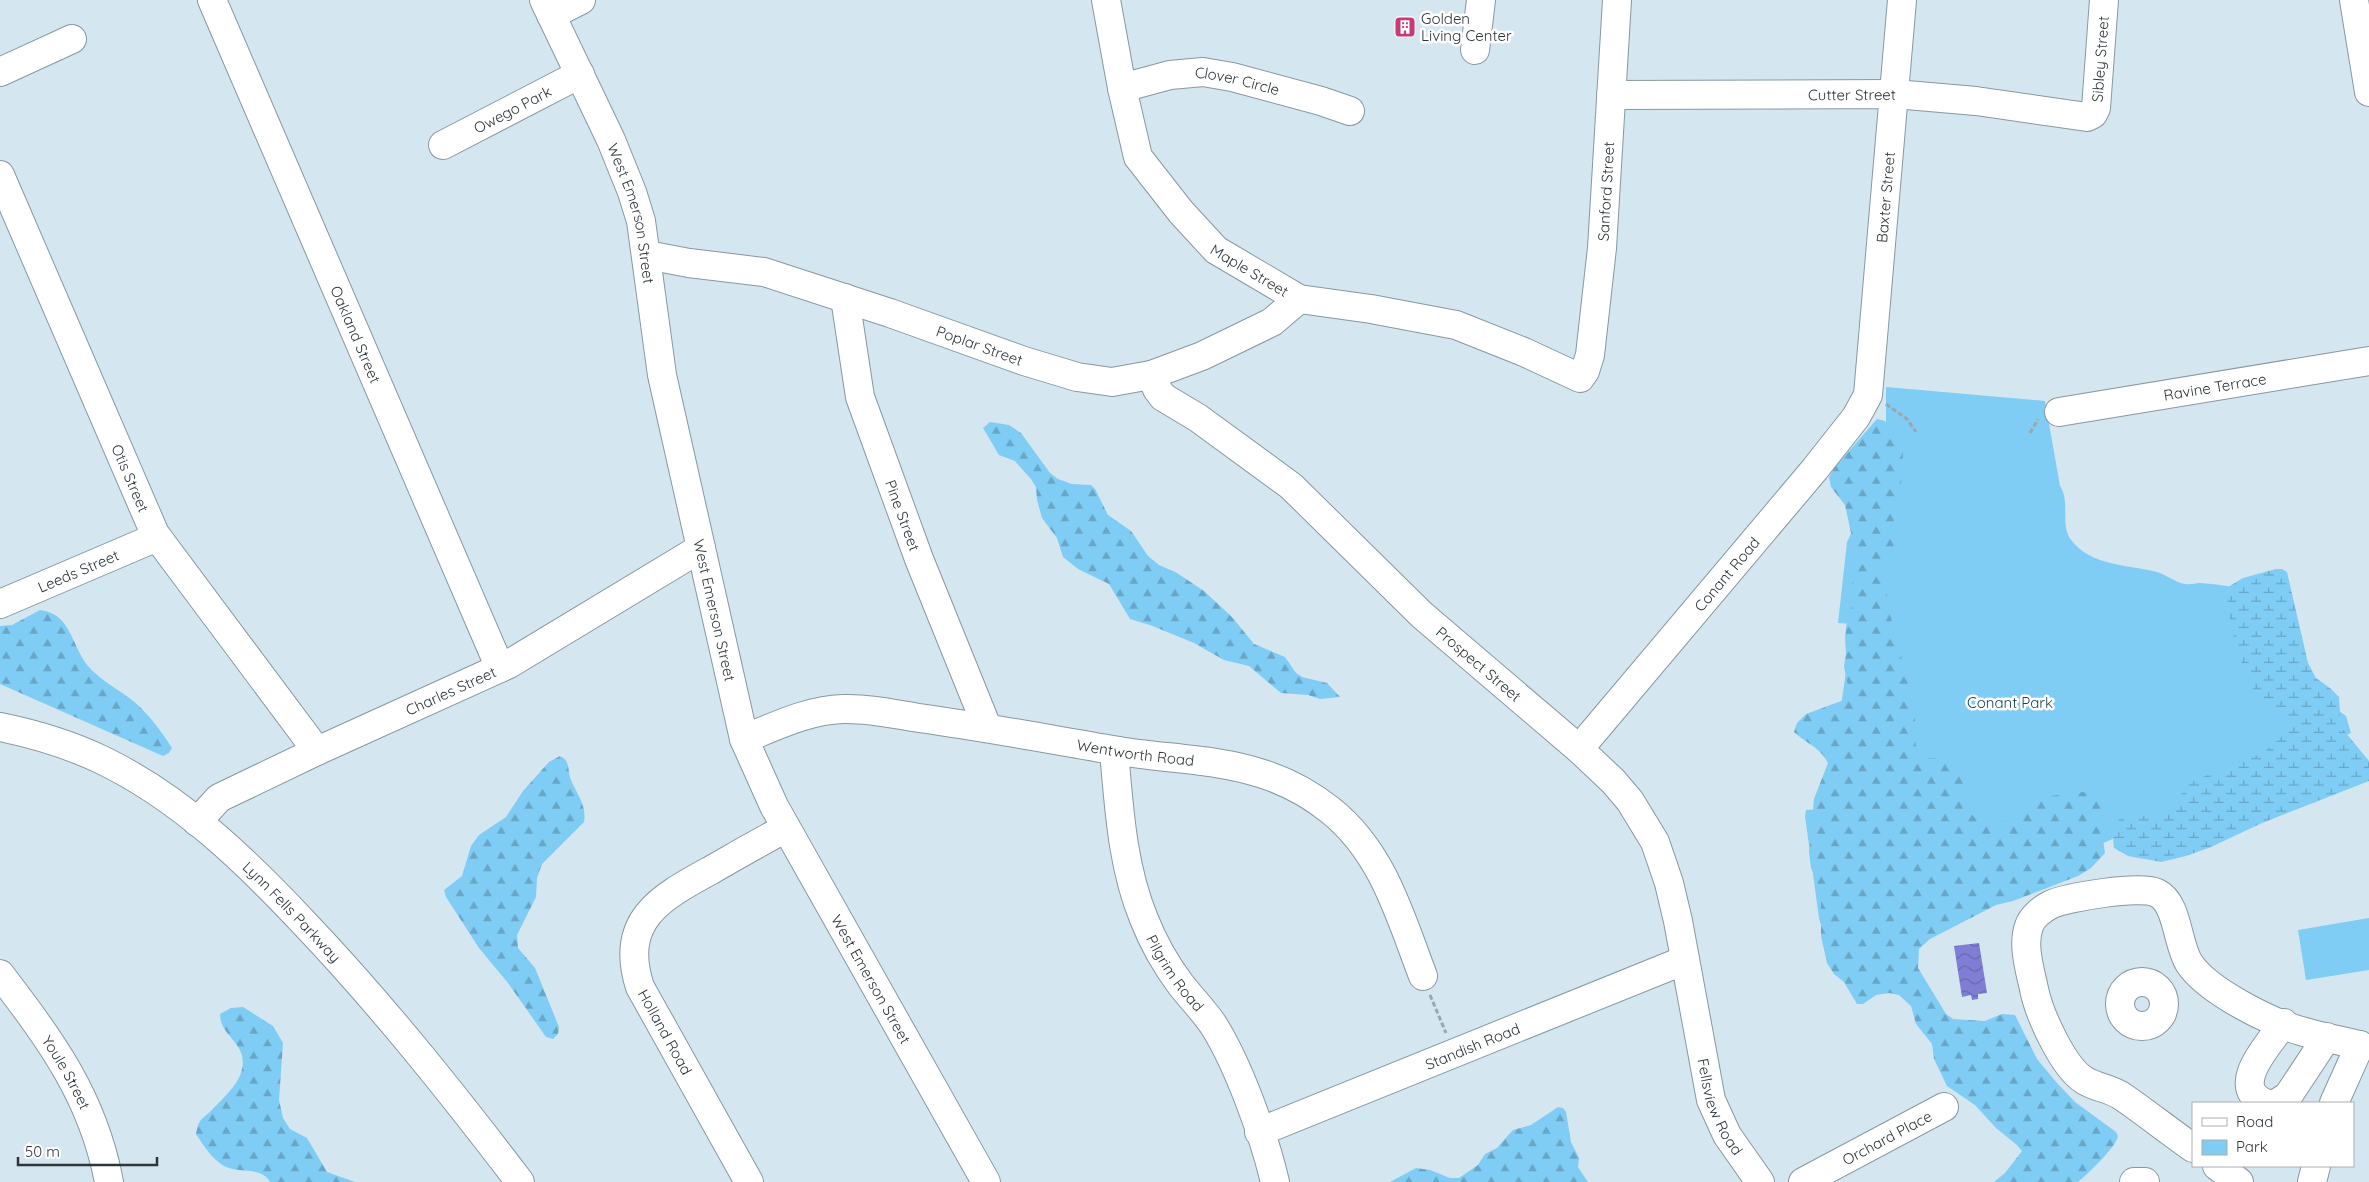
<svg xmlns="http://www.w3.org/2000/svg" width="2369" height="1182" font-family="Quicksand,sans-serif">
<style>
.green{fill:#7fccf4}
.forest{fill:url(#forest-firs)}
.wetland{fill:url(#wetland-marsh)}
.water{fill:url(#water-waves)}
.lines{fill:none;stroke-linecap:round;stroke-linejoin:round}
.minor-casing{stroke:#8798a1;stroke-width:30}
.major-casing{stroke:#8798a1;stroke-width:30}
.path{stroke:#99a7af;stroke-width:3;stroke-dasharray:5 2.5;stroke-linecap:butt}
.minor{stroke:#fff;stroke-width:28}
.major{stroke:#fff;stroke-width:28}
.labels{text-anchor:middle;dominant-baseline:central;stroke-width:5;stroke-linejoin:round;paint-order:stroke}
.poi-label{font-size:15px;fill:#2e3539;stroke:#fff;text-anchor:start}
.street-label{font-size:15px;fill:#2e3539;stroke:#fff}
.park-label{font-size:15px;fill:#14445a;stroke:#fff}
</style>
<defs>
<pattern id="forest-firs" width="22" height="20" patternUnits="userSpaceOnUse" patternTransform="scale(1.25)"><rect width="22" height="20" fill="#7fccf4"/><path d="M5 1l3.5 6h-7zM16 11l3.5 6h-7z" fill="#68a6c7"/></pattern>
<pattern id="wetland-marsh" width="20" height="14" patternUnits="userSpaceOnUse" patternTransform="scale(1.25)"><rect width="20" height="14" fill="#7fccf4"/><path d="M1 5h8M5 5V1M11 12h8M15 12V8" fill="none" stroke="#68a6c7"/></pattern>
<pattern id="water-waves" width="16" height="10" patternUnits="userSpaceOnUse" patternTransform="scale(1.25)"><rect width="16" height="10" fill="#7f7ed4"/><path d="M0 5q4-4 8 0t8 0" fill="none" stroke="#6868ad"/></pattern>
</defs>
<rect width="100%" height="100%" fill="#d4e6f0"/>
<g class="green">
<path d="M1886 387 2045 401 2060 486C2071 502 2059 526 2072 541 2091 565 2126 565 2153 571 2164 573 2174 582 2185 584 2190 585 2196 583 2200 583 2212 584 2224 585 2235 588L2334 707 2346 716 2351 733 1833 963 1819 918 1805 816 1806 810 1826 809 1853 624 1838 623 1847 542 1881 473 1886 426Z"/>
<path d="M2369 918V970L2306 980 2298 930Z"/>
</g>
<g class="forest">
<path d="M1877 419 1885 421 1903 451 1902 479 1897 497 1895 541 1885 570 1888 607 1912 697 1915 717 1916 751 1920 759 1939 758 1964 780 1967 784 1962 797 1965 807 1974 817 1986 824 2005 821 2013 817 2018 810 2050 796 2083 792 2107 796 2110 800 2101 826 2105 853 2091 868 2078 876 2013 901 1996 905 1930 939 1919 949 1918 968 1946 1014 1953 1019 1985 1021 2002 1014 2015 1015 2037 1059 2057 1083 2075 1102 2116 1132 2118 1136C2116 1147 2088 1174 2078 1182H1994L2005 1173 2022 1151 2017 1145 1996 1128 1975 1105 1947 1086 1934 1059 1932 1044 1916 1024 1911 1006 1899 995 1889 993 1876 995 1863 1004H1857L1844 982 1834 974 1827 963 1821 936V892L1811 868 1809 852 1814 799 1828 763C1821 748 1806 743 1794 732L1797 723 1806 714 1844 700 1849 692 1844 666 1846 654 1845 638 1847 620 1853 604 1851 588 1857 561 1845 505 1831 487 1829 477 1835 467Z"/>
<path d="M990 422 1009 425 1021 433 1050 473 1058 479 1072 484 1091 485 1095 489 1108 515 1131 531 1148 556 1159 565 1177 573 1204 591 1232 617 1254 644 1285 657 1296 673 1302 677 1327 683 1340 697 1320 699 1308 695 1281 693 1249 666 1224 660 1194 643 1150 625 1130 619 1109 584 1078 569 1063 557 1057 538 1042 518 1037 500 1036 487 1031 479 1015 461 999 455 983 428Z"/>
<path d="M40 610C71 614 71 644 87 665 102 683 125 692 141 708 153 720 163 734 172 748L169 753 163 756 0 684V626L12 625Z"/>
<path d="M560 756C571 761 567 770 571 780 577 795 587 805 584 822L542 864 537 878 536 897 517 935 518 948 535 968 559 1027 558 1034 553 1039 546 1037 508 983 479 948 446 897 444 890 462 876 471 846 479 835 506 817 523 791 549 762Z"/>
<path d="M243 1007 273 1026 283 1043 279 1100 283 1118 290 1129 307 1138 327 1172 355 1182H270C262 1166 239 1174 224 1166 211 1158 204 1146 196 1134 197 1130 197 1126 199 1123 201 1119 206 1115 210 1112 221 1100 239 1085 242 1069 248 1043 220 1037 220 1014L231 1008Z"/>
<path d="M1558 1107 1563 1108 1566 1112 1571 1142 1579 1158 1578 1167 1588 1182H1390L1416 1168 1430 1170 1450 1178H1459L1478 1165 1485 1154 1497 1148 1513 1130 1531 1125Z"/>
</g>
<path class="wetland" d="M2276 569H2282L2287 572 2308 663 2316 678 2330 688 2339 697 2341 727 2369 761V781L2262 823 2211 847 2186 856 2161 862 2128 856 2114 848C2112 836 2114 827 2121 817L2158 815 2170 809 2190 783 2225 767 2224 764 2262 754 2289 730C2289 705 2273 713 2261 700 2243 681 2224 612 2228 587L2243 578Z"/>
<path class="water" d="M1979 943 1987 993 1978 994V999L1972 1000 1971 995 1962 997 1954 946Z"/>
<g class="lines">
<g class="minor-casing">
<g id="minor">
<path id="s1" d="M212 0 500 668"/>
<path id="s2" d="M544 0 611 140 632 192 641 221 662 375 744 739 774 806 986 1182"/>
<path id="s3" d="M1106 0 1122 88 1138 157 1181 212 1216 250 1299 299 1371 309 1456 325 1524 352 1580 378 1585 371 1590 355 1602 248 1617 0"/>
<path d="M551 15 581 0"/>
<path d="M1475 50 1481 0"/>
<path d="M0 72 72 39"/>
<path id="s4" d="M1122 88 1170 75 1203 72 1232 77 1321 101 1350 111"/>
<path id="s5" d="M1611 95 1895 94 1976 101 2087 117 2093 114 2096 108 2104 0"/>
<path id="s6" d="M443 145 580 74"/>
<path id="s7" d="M0 175 155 534 317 751"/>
<path id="s8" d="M647 255 689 263 764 272 890 313 1024 361 1077 377 1112 382 1151 375 1202 356 1272 322 1299 299"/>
<path id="s9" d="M845 298 860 397 919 559 987 727"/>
<path id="s10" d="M1151 375 1157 389 1163 397 1198 418 1291 486 1422 615 1579 749 1613 781 1630 801 1655 842 1669 883 1678 921 1711 1100 1727 1135 1760 1182"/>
<path id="s11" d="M2059 412 2369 361"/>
<path id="s12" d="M0 604 157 537"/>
<path id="s13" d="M744 739C776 726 808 710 843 709 868 708 894 714 919 718 984 727 1048 739 1113 750 1163 759 1215 758 1263 774 1288 782 1310 794 1330 810 1383 852 1400 916 1423 976"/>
<path id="s14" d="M1579 749 1815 469 1856 417 1868 395 1902 0"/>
<path id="s15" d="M1114 751C1119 807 1122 866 1144 919 1153 942 1166 965 1181 985 1192 999 1205 1012 1214 1026 1239 1066 1264 1136 1275 1182"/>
<path id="s16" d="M197 822 219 798 317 751 509 664 701 548"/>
<path id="s17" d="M0 974C51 1041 93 1097 109 1182"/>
<circle cx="2142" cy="1004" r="22"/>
<path d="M2265 1103C2227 1087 2270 1043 2284 1023"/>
<path d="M2277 1103 2288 1096 2327 1037"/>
<path id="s18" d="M1259 1132 1685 960"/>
<path d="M2193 1148C2169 1131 2146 1113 2123 1097 2111 1088 2096 1088 2084 1080 2063 1067 2039 1014 2034 989 2030 970 2022 945 2029 926 2032 917 2042 909 2050 905 2066 897 2141 885 2157 893 2178 903 2177 944 2189 963 2207 991 2270 1022 2301 1031 2321 1037 2341 1041 2360 1045L2334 1103"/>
<path d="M2217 1166 2239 1182"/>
<path d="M749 1182 640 987C618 919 662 897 713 869 737 855 762 841 786 828"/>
<path id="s19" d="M1803 1182 1944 1107"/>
<path d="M2134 1182H2145"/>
<path d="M2312 1182 2316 1166"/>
</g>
</g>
<g class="major-casing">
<g id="major">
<path d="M2354 0 2369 92"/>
<path id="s20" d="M0 727C34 734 68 744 100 759 180 797 246 861 305 924 382 1005 452 1093 520 1182"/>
</g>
</g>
<g class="path">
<path d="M1886 404 1907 419 1916 432"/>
<path d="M2030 433 2038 419"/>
<path d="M1430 995 1446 1033"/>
</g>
<use href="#minor" class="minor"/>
<use href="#major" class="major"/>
</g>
<defs>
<g id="building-square" transform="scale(1.125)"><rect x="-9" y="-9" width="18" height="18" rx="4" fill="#c43b77" stroke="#fff"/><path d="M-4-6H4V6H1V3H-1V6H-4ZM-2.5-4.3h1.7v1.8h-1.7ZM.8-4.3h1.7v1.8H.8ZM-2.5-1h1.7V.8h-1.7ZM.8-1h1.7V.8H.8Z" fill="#fff"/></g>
</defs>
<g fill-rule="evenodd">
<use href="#building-square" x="1405" y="27"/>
</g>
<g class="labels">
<g class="poi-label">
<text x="1421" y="18">Golden<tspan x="1421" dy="17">Living Center</tspan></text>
</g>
<g class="street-label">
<text stroke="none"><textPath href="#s5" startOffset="540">Sibley Street</textPath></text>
<text stroke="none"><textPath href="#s4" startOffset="118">Clover Circle</textPath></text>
<text stroke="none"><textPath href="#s5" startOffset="241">Cutter Street</textPath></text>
<text stroke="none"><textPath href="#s6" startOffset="78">Owego Park</textPath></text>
<text stroke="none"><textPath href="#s3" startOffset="862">Sanford Street</textPath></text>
<text stroke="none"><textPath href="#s14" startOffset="656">Baxter Street</textPath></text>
<text stroke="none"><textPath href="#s2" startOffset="232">West Emerson Street</textPath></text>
<text stroke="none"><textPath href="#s3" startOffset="321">Maple Street</textPath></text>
<text stroke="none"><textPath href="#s1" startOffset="364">Oakland Street</textPath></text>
<text stroke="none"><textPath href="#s8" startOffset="346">Poplar Street</textPath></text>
<text stroke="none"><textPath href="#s11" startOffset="158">Ravine Terrace</textPath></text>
<text stroke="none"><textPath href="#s7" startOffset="330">Otis Street</textPath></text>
<text stroke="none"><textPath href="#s9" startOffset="226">Pine Street</textPath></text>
<text stroke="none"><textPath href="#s12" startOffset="85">Leeds Street</textPath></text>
<text stroke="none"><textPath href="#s14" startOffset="229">Conant Road</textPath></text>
<text stroke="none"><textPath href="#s2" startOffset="638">West Emerson Street</textPath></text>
<text stroke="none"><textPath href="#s10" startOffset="440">Prospect Street</textPath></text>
<text stroke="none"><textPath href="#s16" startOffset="288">Charles Street</textPath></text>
<text stroke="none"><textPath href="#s13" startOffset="400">Wentworth Road</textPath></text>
<text stroke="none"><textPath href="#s20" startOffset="352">Lynn Fells Parkway</textPath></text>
<text stroke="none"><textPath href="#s15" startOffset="234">Pilgrim Road</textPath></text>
<text stroke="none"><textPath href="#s2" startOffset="1042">West Emerson Street</textPath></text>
<text transform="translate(665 1032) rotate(61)">Holland Road</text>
<text stroke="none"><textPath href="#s18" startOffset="230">Standish Road</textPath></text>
<text stroke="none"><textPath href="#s17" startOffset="119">Youle Street</textPath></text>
<text stroke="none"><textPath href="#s10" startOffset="966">Fellsview Road</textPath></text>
<text stroke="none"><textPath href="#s19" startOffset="95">Orchard Place</textPath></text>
</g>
<g class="park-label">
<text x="2010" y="702">Conant Park</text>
</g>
</g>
<rect x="2192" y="1102" width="162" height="65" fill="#ffffff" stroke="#abaeb0"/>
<rect x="2202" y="1118" width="25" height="8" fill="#ffffff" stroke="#abaeb0"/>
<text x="2236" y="1127" font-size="15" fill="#2e3539">Road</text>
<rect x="2202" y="1140" width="25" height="15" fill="#7fccf4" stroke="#abaeb0"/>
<text x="2236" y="1152" font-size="15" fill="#2e3539">Park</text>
<path d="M18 1157v8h139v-8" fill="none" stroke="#2e3539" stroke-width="2.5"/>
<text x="25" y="1157" font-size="15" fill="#2e3539" stroke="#ffffff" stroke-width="4" paint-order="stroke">50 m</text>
</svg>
